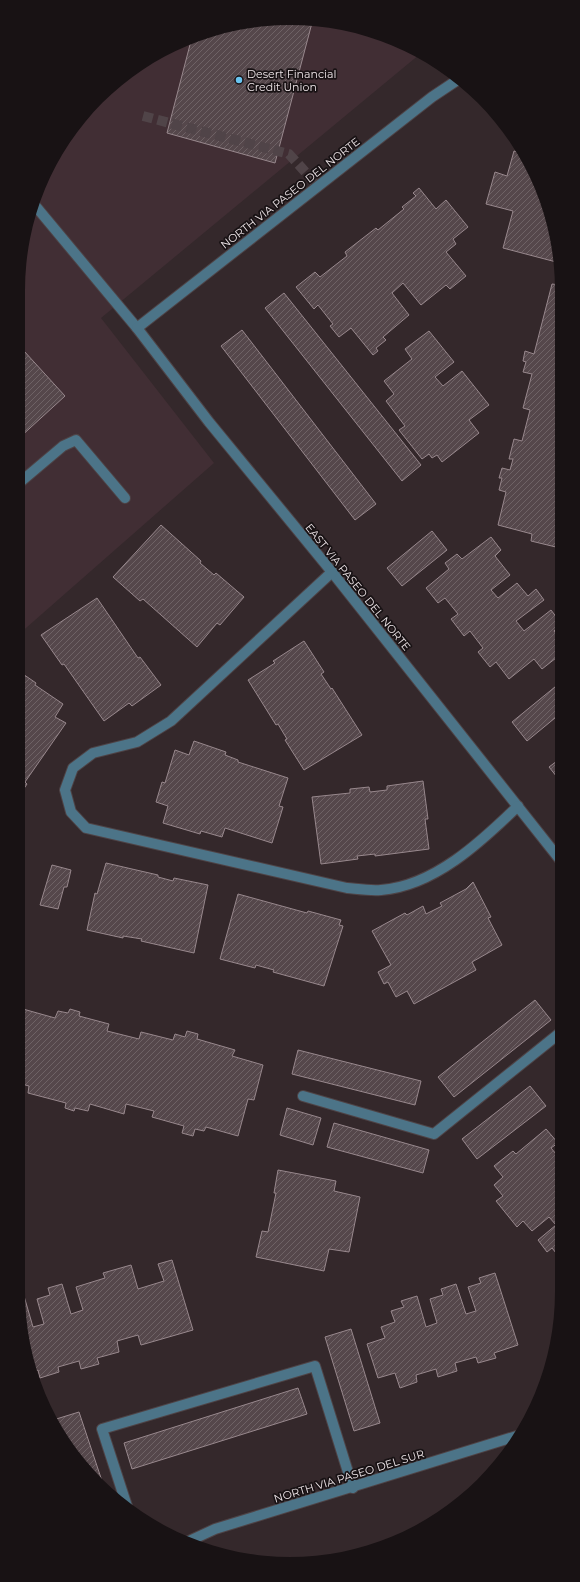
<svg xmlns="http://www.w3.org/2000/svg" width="580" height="1582" font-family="Montserrat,sans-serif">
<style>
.built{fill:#412e34}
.building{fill:url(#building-hatch);stroke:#98888d}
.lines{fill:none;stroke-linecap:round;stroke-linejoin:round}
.minor-tunnel{stroke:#504448;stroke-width:10;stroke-dasharray:10 5;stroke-linecap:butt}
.minor-casing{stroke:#4e4346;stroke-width:12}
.minor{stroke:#4c7488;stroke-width:10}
.poi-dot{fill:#68c4f0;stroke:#181214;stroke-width:1.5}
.labels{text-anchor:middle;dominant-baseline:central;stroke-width:3.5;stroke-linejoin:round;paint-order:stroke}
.poi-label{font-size:11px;fill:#efe6e9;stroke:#181214;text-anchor:start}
.street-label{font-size:11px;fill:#efe6e9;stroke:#181214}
</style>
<defs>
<pattern id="building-hatch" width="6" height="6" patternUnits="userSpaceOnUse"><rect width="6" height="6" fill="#55474b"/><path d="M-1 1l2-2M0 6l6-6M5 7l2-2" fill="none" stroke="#6e6265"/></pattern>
</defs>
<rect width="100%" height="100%" fill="#34282b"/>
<path class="built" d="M308 19 361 27 420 54 101 318 214 463 18 635V290L27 219 46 169 74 124 111 85 154 54 203 32 255 20Z"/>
<g class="building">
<path d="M308 19H313L275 163 167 133 192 37 203 32 255 20Z"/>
<path d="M514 151 523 153 534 170 560 254V263L503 248 513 211 486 204 495 172 507 176Z"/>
<path d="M419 188 436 209 446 200 468 227 453 239 456 244 446 252 466 276 450 289 446 285 421 305 403 283 392 293 409 315 383 337 386 340 376 348 378 351 373 355 351 328 339 337 330 326 333 324 318 305 314 309 296 287 315 272 320 277 347 256 345 252 376 228 378 230 404 209 402 207 416 196 413 193Z"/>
<path d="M552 284 560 285V548L531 541 532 534 498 525 506 492 499 490 502 478H499L502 468 510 470 513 459H509L514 439 522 441 530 410 523 408 532 374 523 372 526 362 523 361 525 351 534 354Z"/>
<path d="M284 293 421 465 402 481 265 308Z"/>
<path d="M242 330 376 504 355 520 221 346Z"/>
<path d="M429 331 454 362 435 377 443 386 462 371 489 405 469 420 479 433 442 462 437 455 432 458 429 454 422 459 399 430 405 426 386 401 394 394 384 381 412 359 405 349Z"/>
<path d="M24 351 65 396 18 439V357Z"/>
<path d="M161 525 201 561 200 563 214 575 216 573 244 597 220 625 217 623 197 647 143 599 140 601 113 577Z"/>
<path d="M432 531 447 550 402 586 387 568Z"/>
<path d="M491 537 501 550 495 556 510 575 491 590 498 598 517 583 528 596 536 589 544 600 516 621 524 631 551 610 560 622V625L554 631 561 640V654L542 669 534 659 509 679 496 662 490 667 478 652 483 648 470 631 464 636 451 619 458 614 445 598 438 603 426 588 449 569 445 563 457 554 462 559Z"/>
<path d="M97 598 138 658 140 657 161 685 132 706 129 703 104 721 64 664 62 665 41 635Z"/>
<path d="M304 641 324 672 321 674 331 689 332 688 362 735 304 770 285 740 287 739 278 724 276 725 248 680 275 663 273 661Z"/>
<path d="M20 672 36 683 35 685 63 704 55 717 66 723 25 782 27 784 19 796 18 674Z"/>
<path d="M561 682V713L527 741 512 722Z"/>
<path d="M194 741 226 752 225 755 238 760V762L288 778 279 806 283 807 272 843 225 828 222 837 201 831 200 834 163 823 168 806 156 802 162 782 165 783 175 750 189 755Z"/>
<path d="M561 758V782L549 767Z"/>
<path d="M423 781 428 819H425L429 849 375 856V854L357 856 358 859 321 864 312 797 350 793V789L369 787 370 792 387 790V786Z"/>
<path d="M106 863 158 875V877L173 881 174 878 208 885 194 953 141 941 142 939 123 936V938L87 930 95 893 97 894Z"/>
<path d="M52 865 71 870 67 887H64L58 909 40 905Z"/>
<path d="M473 882 491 917 488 918 502 945 472 962 476 970 414 1004 407 991 396 997 388 982 384 984 378 972 391 965 372 931 405 913 407 915 423 906 426 914 442 906 440 903 466 889Z"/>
<path d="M238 894 307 913 308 911 341 920 339 925 343 926 324 986 273 972 274 970 256 965 255 968 220 959Z"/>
<path d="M535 1000 551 1020 454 1097 438 1077Z"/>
<path d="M23 1009 55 1018 58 1011 68 1013 70 1009 80 1012 79 1016 109 1024 107 1031 139 1039 141 1032 173 1040 175 1034 185 1037 187 1031 198 1034 197 1039 235 1050 232 1056 263 1065 254 1100 248 1099 238 1136 206 1127 204 1131 195 1129 193 1136 182 1133 184 1126 152 1117 154 1111 126 1104 124 1114 90 1104 88 1111 75 1108 74 1111 65 1108 66 1103 28 1093 29 1086 18 1083V1027Z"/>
<path d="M298 1050 421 1081 415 1105 292 1074Z"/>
<path d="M530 1086 546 1106 477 1159 462 1139Z"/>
<path d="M287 1108 321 1118 313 1145 280 1135Z"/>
<path d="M334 1123 429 1150 423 1173 327 1147Z"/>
<path d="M546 1129 558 1143 551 1148 562 1161 561 1259 552 1248 547 1252 538 1240 556 1225 549 1217 532 1231 523 1221 517 1227 496 1201 503 1196 494 1185 503 1177 494 1166 513 1151 516 1154Z"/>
<path d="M278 1170 336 1181 334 1191 360 1197 349 1252 329 1249 324 1271 256 1257 262 1231 268 1232 276 1193H274Z"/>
<path d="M172 1260 193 1330 141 1345 138 1335 117 1341 119 1352 97 1358 99 1364 81 1369 79 1361 58 1367 59 1372 40 1378 38 1370 31 1373 19 1298 24 1296 33 1327 44 1324 37 1299 50 1295 48 1288 62 1284 71 1314 83 1310 76 1287 105 1278 103 1273 131 1265 138 1289 164 1281 158 1264Z"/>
<path d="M495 1273 518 1345 494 1353 496 1358 478 1363 476 1357 455 1363 457 1371 438 1377 436 1369 416 1375 417 1382 400 1388 395 1373 378 1378 367 1344 385 1338 381 1327 395 1322 391 1311 404 1307 401 1301 417 1296 426 1327 437 1323 430 1299 443 1295 441 1289 456 1284 466 1314 476 1311 468 1287 481 1283 479 1278Z"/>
<path d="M351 1329 380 1423 354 1431 325 1337Z"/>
<path d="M298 1388 307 1414 132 1469 124 1443Z"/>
<path d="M79 1412 104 1487 85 1471 57 1432 53 1420Z"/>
</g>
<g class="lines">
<path class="minor-tunnel" d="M143 116 289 154 318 186"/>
<g class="minor-casing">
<g id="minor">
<path d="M33 203 137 328 209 422 332 572 561 861"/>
<path d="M137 328 432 97 459 79"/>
<path d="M18 484 63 446 76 440 125 498"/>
<path d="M332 572 171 721 137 742 93 753 73 768 65 790 71 812 86 828 347 888C358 889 370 891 381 890 434 886 481 842 518 806"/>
<path d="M303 1096 434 1134 561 1032"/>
<path d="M127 1506 102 1429 315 1366 353 1488"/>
<path d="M187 1542 215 1529 520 1435"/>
</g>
</g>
<use href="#minor" class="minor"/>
</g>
<circle class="poi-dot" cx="239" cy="80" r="4"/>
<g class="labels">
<g class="poi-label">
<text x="247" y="74">Desert Financial<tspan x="247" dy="13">Credit Union</tspan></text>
</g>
<g class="street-label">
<text transform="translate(290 193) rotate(-38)">NORTH VIA PASEO DEL NORTE</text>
<text transform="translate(358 587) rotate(51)">EAST VIA PASEO DEL NORTE</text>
<text transform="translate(349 1476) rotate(-17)">NORTH VIA PASEO DEL SUR</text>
</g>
</g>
<path d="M0 0H580V1582H0ZM290 25H290A265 265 0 0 1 555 290V1292A265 265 0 0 1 290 1557H290A265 265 0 0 1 25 1292V290A265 265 0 0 1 290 25Z" fill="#181214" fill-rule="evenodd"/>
</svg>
